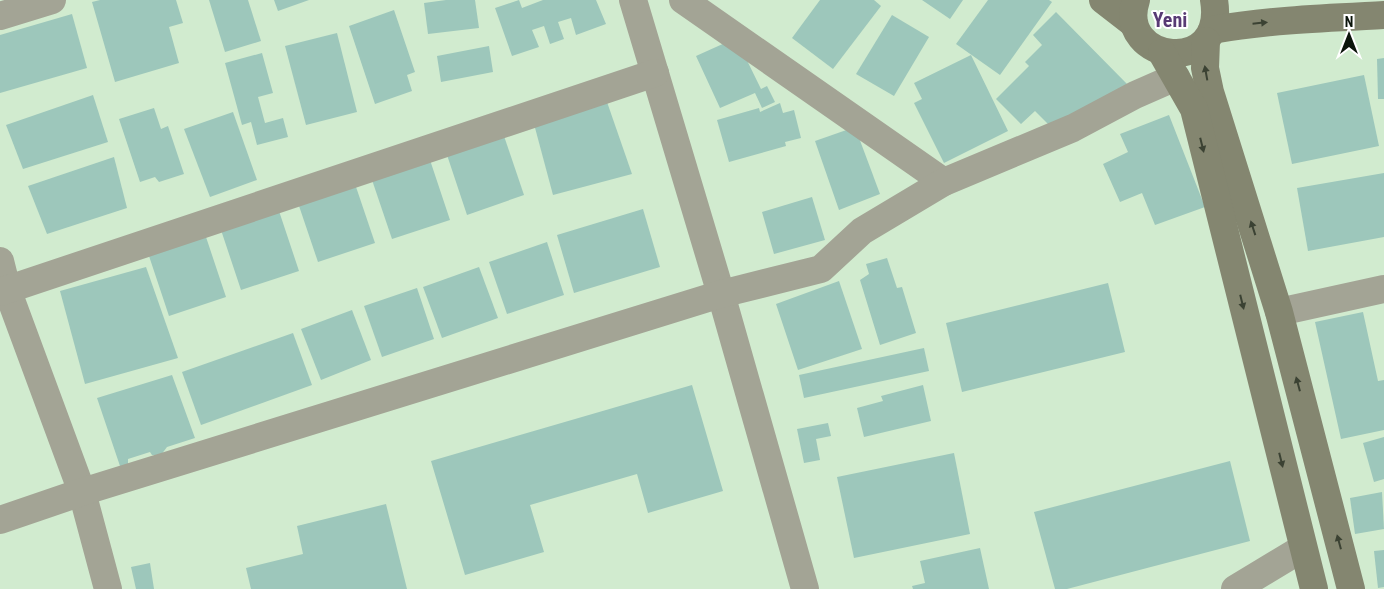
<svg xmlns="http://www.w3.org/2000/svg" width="1384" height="589" font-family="'Roboto Condensed',sans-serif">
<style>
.building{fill:#9dc7bb}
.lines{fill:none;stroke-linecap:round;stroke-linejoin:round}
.street{stroke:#a3a495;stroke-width:28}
.secondary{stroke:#848670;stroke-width:28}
.oneway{fill:#3b4233}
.labels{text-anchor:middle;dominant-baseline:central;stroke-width:4;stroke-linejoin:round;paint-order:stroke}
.district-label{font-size:20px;font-weight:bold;fill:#583a74;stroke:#fff}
</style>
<rect width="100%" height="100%" fill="#d1ebcf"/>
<g class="building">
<path d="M100 0H176L183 23 169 27 179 63 115 82 92 2Z"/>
<path d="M209 0H248L261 41 225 52Z"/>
<path d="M274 0H309L278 11Z"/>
<path d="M446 0H475L479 28 428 34 424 3Z"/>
<path d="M519 0 522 8 543 0H596L606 24 576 35 571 18 558 22 564 39 550 44 544 26 532 30 539 47 512 56 495 8Z"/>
<path d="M820 0H874L881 6 833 69 792 38Z"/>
<path d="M922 0H963L950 19Z"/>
<path d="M988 0H1049L1052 2 1000 75 956 44Z"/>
<path d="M394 10 415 72 407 75 412 91 375 104 349 26Z"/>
<path d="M1056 12 1128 85 1055 131 1035 111 1021 124 996 99 1029 66 1025 62 1042 45 1033 35Z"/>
<path d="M72 14 87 68 0 93V35Z"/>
<path d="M892 15 929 37 894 96 856 74Z"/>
<path d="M337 33 357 112 306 125 285 46Z"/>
<path d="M736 38 761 89 767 86 775 102 762 108 755 93 720 108 696 56Z"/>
<path d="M489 46 493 72 441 82 437 56Z"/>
<path d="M262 53 273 93 258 97 265 123 283 118 288 137 257 145 251 122 242 125 225 63Z"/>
<path d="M971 55 1008 131 944 163 914 103 922 99 914 83Z"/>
<path d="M1384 58V99H1378L1377 59Z"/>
<path d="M1364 75 1379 146 1292 164 1277 93Z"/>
<path d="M93 95 108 142 23 169 6 125Z"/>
<path d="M607 102 632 174 553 195 534 124Z"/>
<path d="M780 103 783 113 794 110 801 138 785 142 786 146 729 162 717 120 759 108 760 112Z"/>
<path d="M154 108 161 129 168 126 184 174 159 182 155 177 140 182 119 119Z"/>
<path d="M233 112 257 180 210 197 184 129Z"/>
<path d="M1169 115 1205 207 1155 225 1142 193 1120 202 1103 164 1128 152 1120 134Z"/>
<path d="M855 127 880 194 839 210 815 141Z"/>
<path d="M503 133 524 195 467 215 446 152Z"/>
<path d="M114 157 127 208 47 234 28 186Z"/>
<path d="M429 157 450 220 392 239 371 177Z"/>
<path d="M1384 173V237L1308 251 1297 188Z"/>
<path d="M354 181 375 243 318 262 297 200Z"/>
<path d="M812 197 825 240 774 254 762 212Z"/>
<path d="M278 208 299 271 241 290 220 227Z"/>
<path d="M643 209 660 267 574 293 557 235Z"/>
<path d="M205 234 226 297 169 316 148 253Z"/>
<path d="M547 242 564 295 507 314 489 262Z"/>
<path d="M887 258 897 288 902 287 916 333 880 345 860 280 869 274 866 264Z"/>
<path d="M146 267 178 358 85 384 60 291Z"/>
<path d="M479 267 498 318 442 338 423 287Z"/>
<path d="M839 281 862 349 798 370 776 304Z"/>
<path d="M1108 283 1125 352 962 392 946 323Z"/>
<path d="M417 288 434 339 382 357 364 306Z"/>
<path d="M352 310 371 360 321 380 301 329Z"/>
<path d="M1363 312 1378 381 1384 380V430L1341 439 1315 322Z"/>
<path d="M293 333 312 385 201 425 182 372Z"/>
<path d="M924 348 929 371 804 398 799 375Z"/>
<path d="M172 375 195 438 167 447 161 455H152L150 452 128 459V466H120L97 398Z"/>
<path d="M692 385 723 491 648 513 637 474 530 505 544 552 465 575 431 461Z"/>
<path d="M923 385 931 421 864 437 857 408 883 401 881 396Z"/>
<path d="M828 423 831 436 816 439 820 460 804 463 797 429Z"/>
<path d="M1384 437V479L1374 482 1363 443Z"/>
<path d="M954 453 970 534 854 558 837 477Z"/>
<path d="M1230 461 1250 541 1067 589H1055L1034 512Z"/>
<path d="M1382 492 1384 529 1355 534 1350 498Z"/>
<path d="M386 504 407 589H251L246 568 303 554 297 526Z"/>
<path d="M980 548 989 589H913L912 586 925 583 920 561Z"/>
<path d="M1384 550V587L1378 588 1374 551Z"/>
<path d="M150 563 154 589H136L131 567Z"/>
</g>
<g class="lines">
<g class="street">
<path d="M633 0 721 294 805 589"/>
<path d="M683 0 944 182"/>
<path d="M0 16 52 0"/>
<path d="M0 261 7 289 82 492 108 589"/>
<path d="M0 292 655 73"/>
<path d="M1279 312 1384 289"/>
<path d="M0 520 82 492 721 294 821 269 862 231 944 182 1073 128 1135 95 1176 77"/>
<path d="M1235 589 1303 548"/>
</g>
<g class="secondary">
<path d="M1103 0 1134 24"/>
<path d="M1136 0C1115 63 1227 78 1214 0"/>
<path d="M1212 30C1269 20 1326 18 1384 15"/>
<path d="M1206 41 1205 68 1210 92 1279 312 1351 589"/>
<path d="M1162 53 1194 109 1314 589"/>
</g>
</g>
<defs><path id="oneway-solid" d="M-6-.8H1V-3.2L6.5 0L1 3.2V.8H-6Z" transform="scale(1.25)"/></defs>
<g class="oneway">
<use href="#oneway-solid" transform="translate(1260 23) rotate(-6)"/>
<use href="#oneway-solid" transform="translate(1206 73) rotate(-100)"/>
<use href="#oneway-solid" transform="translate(1202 145) rotate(76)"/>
<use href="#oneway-solid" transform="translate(1253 228) rotate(-108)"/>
<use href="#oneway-solid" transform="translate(1242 302) rotate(76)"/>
<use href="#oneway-solid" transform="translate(1298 384) rotate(-105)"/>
<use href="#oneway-solid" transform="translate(1281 460) rotate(76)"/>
<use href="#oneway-solid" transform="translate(1339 542) rotate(-105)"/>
</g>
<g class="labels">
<g class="district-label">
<text x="1170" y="20">Yeni</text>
</g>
</g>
<g transform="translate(1349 35)" stroke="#ffffff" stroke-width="4" paint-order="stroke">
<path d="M0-4L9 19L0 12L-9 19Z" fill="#0b140b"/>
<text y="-8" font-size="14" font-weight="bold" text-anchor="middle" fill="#0b140b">N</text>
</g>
</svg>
